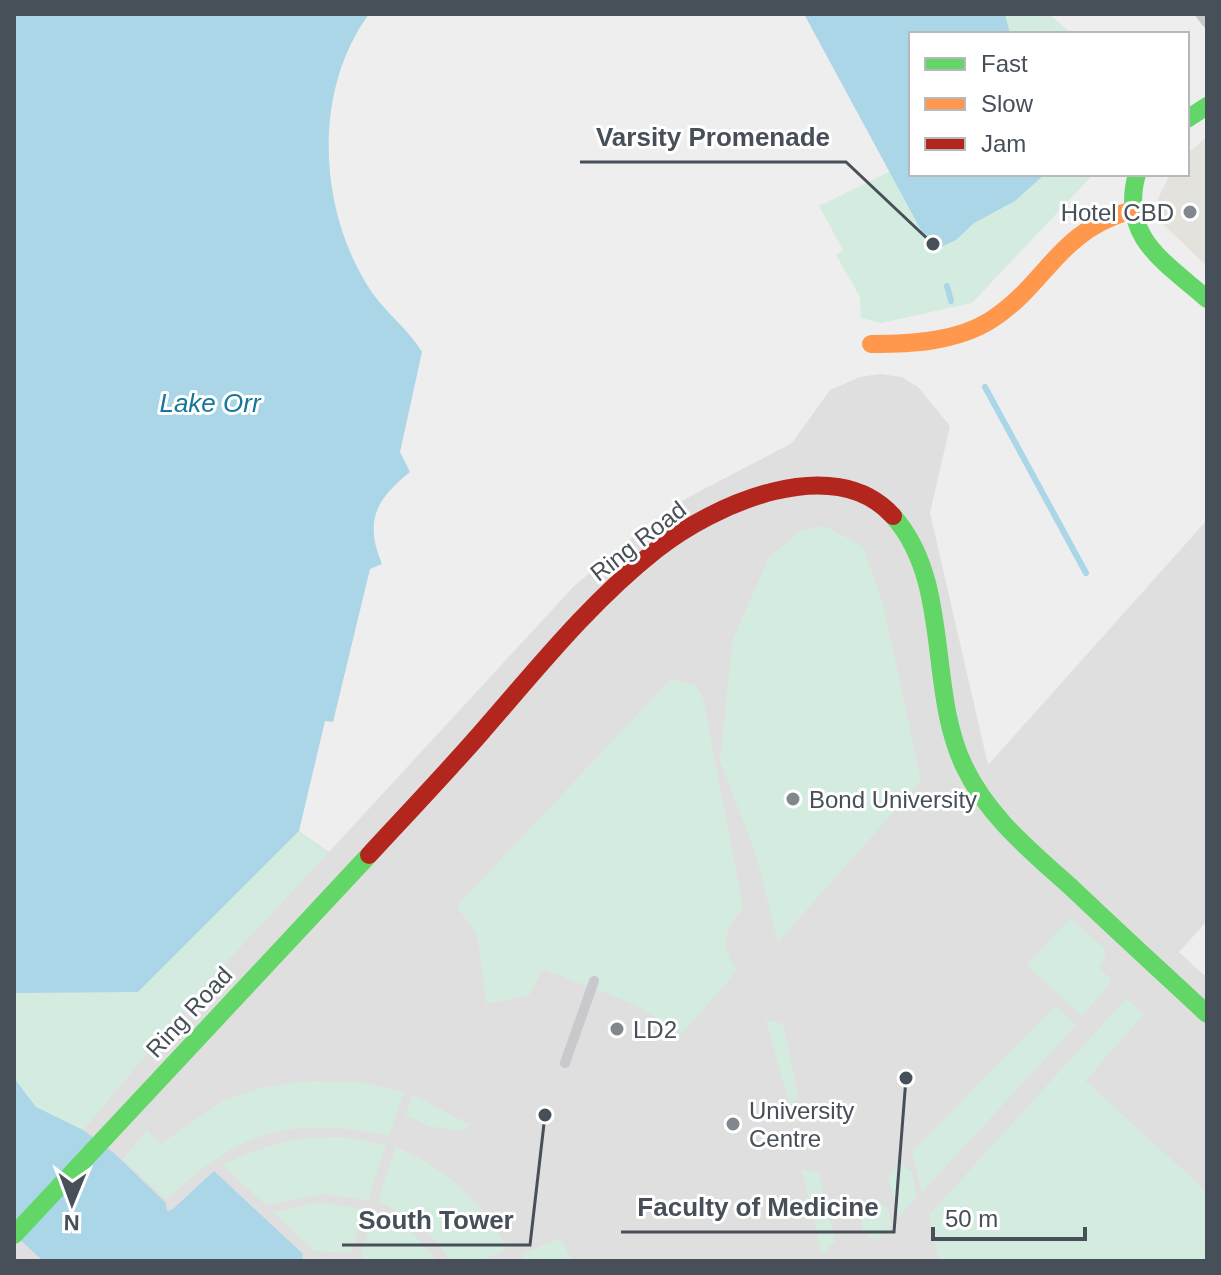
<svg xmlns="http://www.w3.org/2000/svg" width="1221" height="1275" font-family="Arial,sans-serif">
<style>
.commercial{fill:#e4e2dc}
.education{fill:#e0dfdf}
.green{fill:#d4ecdf}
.water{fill:#abd6e7}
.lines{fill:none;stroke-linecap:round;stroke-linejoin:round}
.stream{stroke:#abd6e7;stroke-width:6}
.lane{stroke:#c8c9cc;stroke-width:10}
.fast{stroke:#63d668;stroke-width:18}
.slow{stroke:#ff974d;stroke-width:18}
.jam{stroke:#b3261e;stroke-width:18}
.poi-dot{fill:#81878d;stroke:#fff;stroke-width:3}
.labels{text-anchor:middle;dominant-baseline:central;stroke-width:6;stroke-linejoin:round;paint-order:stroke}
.poi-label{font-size:24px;fill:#474f59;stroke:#fff;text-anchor:start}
.street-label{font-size:24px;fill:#474f59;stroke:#fff}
.water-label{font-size:26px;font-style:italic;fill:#17769b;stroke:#fff}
.leader{fill:none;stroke:#474f59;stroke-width:3}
.callout-dot{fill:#474f59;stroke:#fff;stroke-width:3}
.callout-label{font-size:26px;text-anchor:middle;font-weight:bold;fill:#474f59;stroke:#fff;stroke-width:6;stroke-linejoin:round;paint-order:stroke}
</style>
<rect width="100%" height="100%" fill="#eee"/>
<path class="commercial" d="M1207 137V266L1164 225 1156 203 1170 174H1187V154Z"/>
<path class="education" d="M880 374 902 377 918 387 950 426 930 513 988 765 1207 520V921L1179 952 1207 978V1261H14V993L138 991 299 831 329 852 574 586 634 536 687 498 792 443 830 390 860 377Z"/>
<g class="green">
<path d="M995 14H1049L1072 34H1001Z"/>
<path d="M897 168 931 235 1034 174H1086L1090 178 972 303 881 323 861 318 860 297 836 255 843 250 819 206Z"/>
<path d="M825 526 863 547 884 609 921 781 778 942 756 854 720 761 733 639 769 557 801 531Z"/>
<path d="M671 679 695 685 703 698 743 908C724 928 719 947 737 970L682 1034 634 1004 543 969 529 995 487 1004 477 935 457 906Z"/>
<path d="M299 831 328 853 205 985 83 1130 35 1107 14 1078V993L138 991Z"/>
<path d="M1070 918 1104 948 1106 955 1099 967 1112 981 1082 1016 1027 965Z"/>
<path d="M1126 999 1144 1014 1085 1081 1207 1192V1261H939L929 1215Z"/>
<path d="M1056 1005 1076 1025 922 1192 912 1152Z"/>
<path d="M766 1020 783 1024 798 1094 790 1106Z"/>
<path d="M311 1081 358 1082 404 1092 389 1136C292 1115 239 1130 167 1200L123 1159 147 1130 161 1144 222 1101 265 1087Z"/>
<path d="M413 1095 470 1125 461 1131 429 1126 406 1115Z"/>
<path d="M343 1137 386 1145 368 1200 323 1194 266 1205 223 1165C264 1145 297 1136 343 1137Z"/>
<path d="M396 1147C445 1168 482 1200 507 1249L481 1261H451C432 1233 409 1214 378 1202Z"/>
<path d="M903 1161 904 1168 912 1171 917 1197 899 1217 888 1176Z"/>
<path d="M802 1169 819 1173 835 1241 822 1255Z"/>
<path d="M880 1202 888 1209 891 1225 875 1242 864 1232 859 1215 867 1209 869 1213Z"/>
<path d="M317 1203 365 1209 350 1253 314 1251 273 1212Z"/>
<path d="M376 1212 414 1234 437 1261H371L360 1256Z"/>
<path d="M560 1239 572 1261H524L521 1254Z"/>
</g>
<g class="water">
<path d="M14 14H369C311 93 319 213 371 291 386 313 409 330 422 352L400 452 410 472C376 499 364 521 382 564L370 569 333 722 325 721 299 831 138 992 14 993Z"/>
<path d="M804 14H1005L1010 34H911V174H1045L1015 201 974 223 956 240 941 247 928 243Z"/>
<path d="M14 1078 36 1107 83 1130 114 1153 166 1203 167 1211 173 1209 214 1171 303 1254 302 1261H43L14 1234Z"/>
</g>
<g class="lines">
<g class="stream">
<path d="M947 286 951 301"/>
<path d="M985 387 1086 573"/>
</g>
<g class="lane">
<path d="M1200 14 1207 23"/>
<path d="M565 1063 594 981"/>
</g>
<g class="fast">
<path d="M1187 119 1207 106"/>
<path d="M1137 174C1119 237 1165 262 1207 299"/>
<path d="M893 516C952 582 927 689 964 766 988 817 1032 852 1073 889 1117 931 1162 972 1207 1014"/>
<path d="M14 1235 369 855"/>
</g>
<path class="slow" d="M871 344C911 344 956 342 991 320 1047 284 1056 233 1129 211"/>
<path class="jam" d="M369 855C406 815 444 775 480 734 536 670 589 603 656 550 712 505 834 450 893 516"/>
</g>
<g class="poi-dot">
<circle cx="1190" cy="212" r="8"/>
<circle cx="793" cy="799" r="8"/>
<circle cx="617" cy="1029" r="8"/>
<circle cx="733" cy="1124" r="8"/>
</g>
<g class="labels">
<g class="poi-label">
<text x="1174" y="212" text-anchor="end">Hotel CBD</text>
<text x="809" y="799">Bond University</text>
<text x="633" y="1029">LD2</text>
<text x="749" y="1110">University<tspan x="749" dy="28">Centre</tspan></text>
</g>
<g class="street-label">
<text transform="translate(638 541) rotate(-38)">Ring Road</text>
<text transform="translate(189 1012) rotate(-47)">Ring Road</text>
</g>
<g class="water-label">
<text x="210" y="403">Lake Orr</text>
</g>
</g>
<path class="leader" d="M933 244L846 162H580M906 1078L894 1232H621M545 1115L530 1245H342"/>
<g class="callout-dot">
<circle cx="933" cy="244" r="8"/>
<circle cx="906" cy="1078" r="8"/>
<circle cx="545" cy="1115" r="8"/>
</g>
<g class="callout-label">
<text x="713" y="146">Varsity Promenade</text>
<text x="758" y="1216">Faculty of Medicine</text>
<text x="436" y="1229">South Tower</text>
</g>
<rect width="1221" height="1275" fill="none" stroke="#474f59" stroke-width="32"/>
<rect x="909" y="32" width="280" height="144" fill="#ffffff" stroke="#b5b9bd" stroke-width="2"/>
<rect x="925" y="58" width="40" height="12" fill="#63d668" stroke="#b5b9bd" stroke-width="2"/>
<text x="981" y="72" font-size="24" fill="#474f59">Fast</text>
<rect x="925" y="98" width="40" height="12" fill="#ff974d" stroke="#b5b9bd" stroke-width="2"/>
<text x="981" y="112" font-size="24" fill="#474f59">Slow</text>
<rect x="925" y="138" width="40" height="12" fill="#b3261e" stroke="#b5b9bd" stroke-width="2"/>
<text x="981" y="152" font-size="24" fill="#474f59">Jam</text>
<g transform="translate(72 1203) rotate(181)" stroke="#ffffff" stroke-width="6" paint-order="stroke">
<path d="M0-6L14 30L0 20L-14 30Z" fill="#474f59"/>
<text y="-12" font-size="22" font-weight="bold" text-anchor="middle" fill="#474f59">N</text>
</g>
<path d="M933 1227v12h152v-12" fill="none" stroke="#474f59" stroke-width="4"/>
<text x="945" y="1227" font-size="24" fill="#474f59" stroke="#ffffff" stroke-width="6" paint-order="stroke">50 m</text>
</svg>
